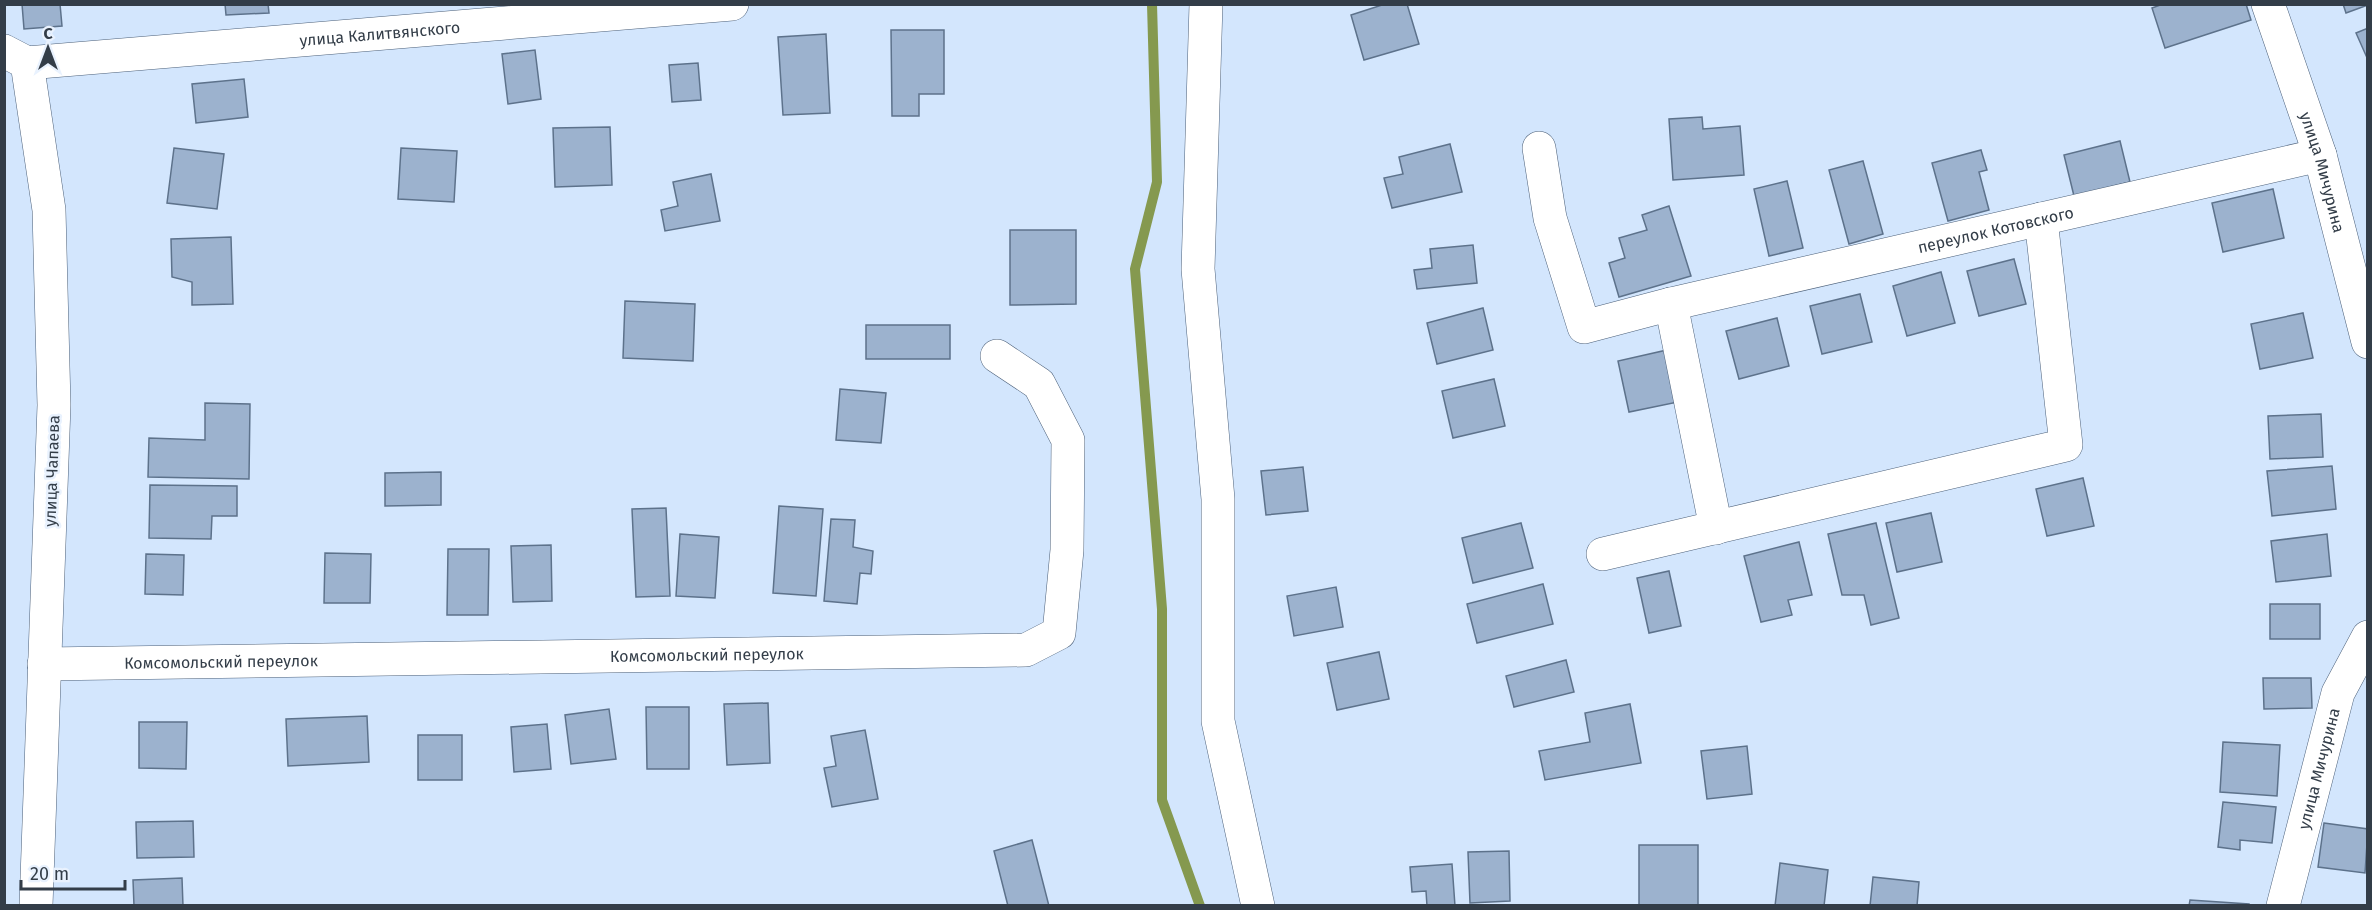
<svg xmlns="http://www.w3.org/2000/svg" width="2372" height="910" font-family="'Fira Sans',sans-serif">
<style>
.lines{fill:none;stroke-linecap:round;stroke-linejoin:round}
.stream{stroke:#85994f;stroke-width:10}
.building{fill:#9cb2ce;stroke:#5d728b;stroke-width:1.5}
.minor-casing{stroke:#4d617a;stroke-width:34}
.minor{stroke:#fff;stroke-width:33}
.labels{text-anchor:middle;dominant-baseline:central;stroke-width:5;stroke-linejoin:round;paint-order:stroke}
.street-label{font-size:16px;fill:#333d48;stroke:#e9f2fe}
</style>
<rect width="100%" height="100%" fill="#d3e6fd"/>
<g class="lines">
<path class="stream" d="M1152 4 1157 182 1135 269 1162 609V800L1200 906"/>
</g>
<g class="building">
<path d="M22 4H60L62 26 24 29Z"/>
<path d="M225 4H268L269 13 226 15Z"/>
<path d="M1385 4H1407L1419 44 1364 60 1351 15Z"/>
<path d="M2163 4H2246L2251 20 2165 48 2152 8Z"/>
<path d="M2343 4H2368V5L2346 13Z"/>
<path d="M2368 28V60L2356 33Z"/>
<path d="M891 30H944V94H919V116H892Z"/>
<path d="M826 34 830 113 783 115 778 37Z"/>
<path d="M535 50 541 99 508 104 502 54Z"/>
<path d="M698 63 701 100 672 102 669 65Z"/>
<path d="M244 79 248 117 196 123 192 84Z"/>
<path d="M1702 117 1703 129 1740 126 1744 175 1673 180 1669 119Z"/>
<path d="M610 127 612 185 555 187 553 128Z"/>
<path d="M2120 141 2130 182 2074 196 2064 155Z"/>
<path d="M1450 144 1462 192 1392 208 1384 178 1403 174 1399 157Z"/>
<path d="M174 148 224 154 217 209 167 203Z"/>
<path d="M401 148 457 151 454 202 398 199Z"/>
<path d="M1981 150 1987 170 1979 172 1989 210 1948 221 1932 163Z"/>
<path d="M1863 161 1883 234 1849 244 1829 170Z"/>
<path d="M711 174 720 221 665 231 661 210 678 206 673 182Z"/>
<path d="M1787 181 1803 248 1769 256 1754 189Z"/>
<path d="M2273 189 2284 238 2223 252 2212 203Z"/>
<path d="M1669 206 1691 276 1619 297 1609 263 1625 258 1619 238 1647 230 1642 215Z"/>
<path d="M1010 230H1076V304L1010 305Z"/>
<path d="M231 237 233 304 192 305V282L172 277 171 239Z"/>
<path d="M1473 245 1477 283 1417 289 1414 270 1432 268 1430 249Z"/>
<path d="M2014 259 2026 304 1979 316 1967 271Z"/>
<path d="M1941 272 1955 323 1907 336 1893 286Z"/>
<path d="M1860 294 1872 342 1822 354 1810 306Z"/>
<path d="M625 301 695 304 693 361 623 358Z"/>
<path d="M1483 308 1493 350 1437 364 1427 323Z"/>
<path d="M2303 313 2313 358 2260 369 2251 324Z"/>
<path d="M1777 318 1789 366 1739 379 1726 331Z"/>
<rect x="866" y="325" width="84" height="34"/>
<path d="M1667 350 1678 402 1629 412 1618 361Z"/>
<path d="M1494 379 1505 426 1453 438 1442 391Z"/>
<path d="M840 389 886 393 881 443 836 440Z"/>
<path d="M205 403 250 404 249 479 148 477 149 438 205 440Z"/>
<path d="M2321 414 2323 457 2270 459 2268 416Z"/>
<path d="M2332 466 2336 509 2272 516 2267 471Z"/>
<path d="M1303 467 1308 511 1266 515 1261 471Z"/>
<path d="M441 472V505L385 506V473Z"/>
<path d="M2083 478 2094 526 2047 536 2036 489Z"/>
<path d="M150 485 237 486V516H212L211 539 149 538Z"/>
<path d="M779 506 823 509 816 596 773 593Z"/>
<path d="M666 508 670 596 636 597 632 509Z"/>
<path d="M1931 513 1942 562 1897 572 1886 523Z"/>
<path d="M831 519 855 520 853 547 873 551 871 574 860 573 857 604 824 601Z"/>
<path d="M1521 523 1533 568 1473 583 1462 538Z"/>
<path d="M1876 523 1899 618 1871 625 1864 595H1842L1828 534Z"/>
<path d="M680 534 719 537 715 598 676 596Z"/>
<path d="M2327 534 2331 576 2276 582 2271 541Z"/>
<path d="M1799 542 1812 595 1788 600 1792 615 1761 622 1744 556Z"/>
<path d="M551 545 552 601 513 602 511 546Z"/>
<path d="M448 549H489L488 615H447Z"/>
<path d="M325 553 371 554 370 603H324Z"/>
<path d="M146 554 184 555 183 595 145 594Z"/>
<path d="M1669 571 1681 626 1649 633 1637 578Z"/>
<path d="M1543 584 1553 624 1477 643 1467 604Z"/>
<path d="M1336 587 1343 627 1294 636 1287 596Z"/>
<rect x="2270" y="604" width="50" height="35"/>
<path d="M1379 652 1389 699 1337 710 1327 663Z"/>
<path d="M1566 660 1574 692 1514 707 1506 676Z"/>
<path d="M2263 678H2311L2312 708 2264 709Z"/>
<path d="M768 703 770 763 727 765 724 704Z"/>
<path d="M1630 704 1641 763 1545 780 1539 751 1590 742 1585 713Z"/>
<path d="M646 707H689V769H647Z"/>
<path d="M609 709 616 759 571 764 565 715Z"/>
<path d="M367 716 369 762 288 766 286 719Z"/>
<path d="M139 722H187L186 769 139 768Z"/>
<path d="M547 724 551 769 514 772 511 727Z"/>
<path d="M865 730 878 799 832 807 824 768 836 766 831 736Z"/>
<rect x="418" y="735" width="44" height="45"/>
<path d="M2223 742 2280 745 2277 796 2220 792Z"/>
<path d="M1747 746 1752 794 1707 799 1701 751Z"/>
<path d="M2223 802 2276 807 2272 843 2240 840V850L2218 847Z"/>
<path d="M193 821 194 857 137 858 136 822Z"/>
<path d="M2324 823 2368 829 2365 873 2318 867Z"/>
<path d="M1032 840 1049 906H1008L994 851Z"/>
<rect x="1639" y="845" width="59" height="61"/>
<path d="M1509 851 1510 901 1470 903 1468 852Z"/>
<path d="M1780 863 1828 870 1824 906H1775Z"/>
<path d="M1452 864 1455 906H1427L1426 891 1412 892 1410 867Z"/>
<path d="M1873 877 1919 882 1917 906H1870Z"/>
<path d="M182 878 183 906H134L133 880Z"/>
<path d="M2190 900 2249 904V906H2189Z"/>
</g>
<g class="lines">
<g class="minor-casing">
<g id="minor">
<path d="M1206 4 1198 269 1218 499V721L1258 906"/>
<path id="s1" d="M2268 4 2320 155 2368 342"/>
<path d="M4 51 27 63 49 210 54 405 36 906"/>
<path id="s2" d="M27 63 732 4"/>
<path id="s3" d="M1539 148 1550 218 1584 327 1671 304 2320 155"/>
<path d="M1671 304 1716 528"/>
<path d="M1603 554 2066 445 2041 219"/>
<path id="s4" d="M44 664 1026 650 1059 633 1067 550 1068 440 1039 384 997 356"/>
<path id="s5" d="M2283 906 2338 693 2368 637"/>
</g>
</g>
<use href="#minor" class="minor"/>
</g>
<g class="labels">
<g class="street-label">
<text stroke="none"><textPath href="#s2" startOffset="354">улица Калитвянского</textPath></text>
<text stroke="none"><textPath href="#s1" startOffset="177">улица Мичурина</textPath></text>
<text stroke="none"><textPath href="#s3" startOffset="608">переулок Котовского</textPath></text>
<text transform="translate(52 471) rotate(-88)">улица Чапаева</text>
<text stroke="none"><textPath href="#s4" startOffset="663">Комсомольский переулок</textPath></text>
<text stroke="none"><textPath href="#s4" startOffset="177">Комсомольский переулок</textPath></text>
<text stroke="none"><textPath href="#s5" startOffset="142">улица Мичурина</textPath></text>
</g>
</g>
<rect width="2372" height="910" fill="none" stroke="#333d48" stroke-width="12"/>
<g transform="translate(48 48)" stroke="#e9f2fe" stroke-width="4.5" paint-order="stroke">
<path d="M0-4.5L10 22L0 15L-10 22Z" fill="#333d48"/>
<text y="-9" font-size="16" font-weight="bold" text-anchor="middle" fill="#333d48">С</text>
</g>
<path d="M21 880v9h104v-9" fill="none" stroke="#333d48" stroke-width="3"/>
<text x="30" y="880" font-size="18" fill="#333d48" stroke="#e9f2fe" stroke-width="4.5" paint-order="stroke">20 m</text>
</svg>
